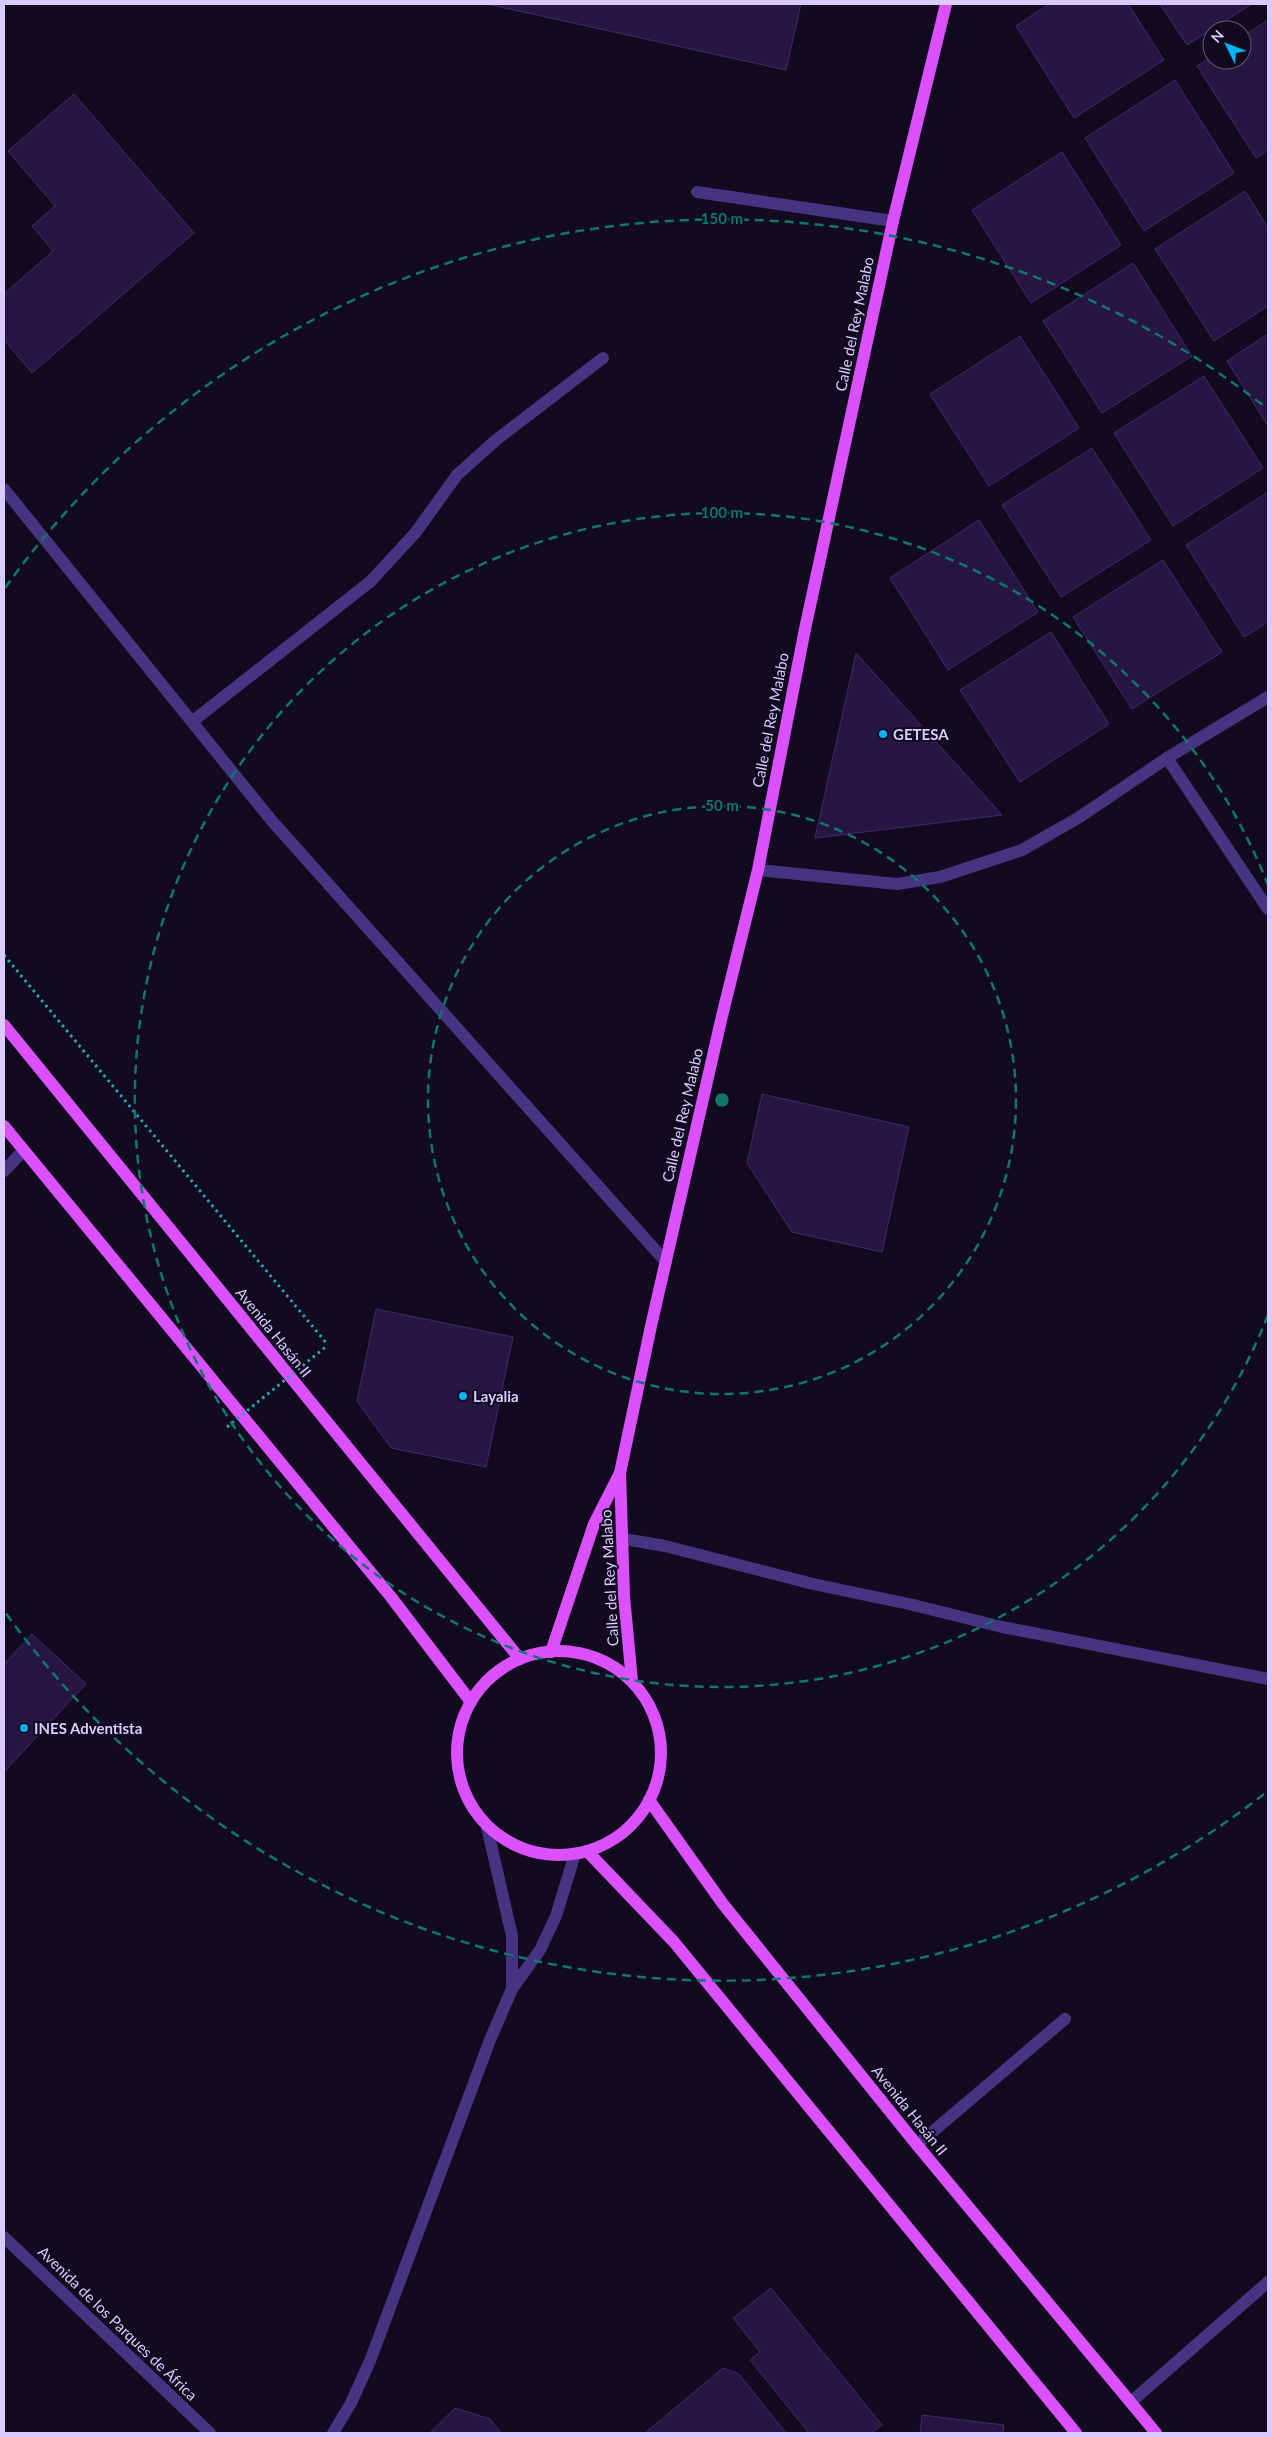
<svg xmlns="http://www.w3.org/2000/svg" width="1272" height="2437" font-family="Lato,sans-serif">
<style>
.building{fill:#261641;stroke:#41276f}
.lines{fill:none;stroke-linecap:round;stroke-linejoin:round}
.path{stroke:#27a6b6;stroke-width:3;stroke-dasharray:2.5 4;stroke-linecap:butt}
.minor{stroke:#443481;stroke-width:12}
.major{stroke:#db51ff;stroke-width:12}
.path-bridge{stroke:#27a6b6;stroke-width:3;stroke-dasharray:2.5 4;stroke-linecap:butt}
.ring{fill:none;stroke:#0f766e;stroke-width:2.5;stroke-dasharray:9 6}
.poi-dot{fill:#00b3f5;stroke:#120b20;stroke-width:2}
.labels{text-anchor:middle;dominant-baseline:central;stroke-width:4;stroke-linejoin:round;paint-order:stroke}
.street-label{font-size:15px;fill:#d9caff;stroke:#120b20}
.poi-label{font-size:15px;font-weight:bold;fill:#d9caff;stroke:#120b20;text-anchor:start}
.centre{fill:#0f766e;stroke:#120b20;stroke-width:2.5}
.ring-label{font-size:15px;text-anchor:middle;font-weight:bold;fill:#0f766e;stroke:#120b20;stroke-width:4;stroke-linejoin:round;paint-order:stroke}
</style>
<rect width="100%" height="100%" fill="#120b20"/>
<g class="building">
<path d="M487 4H801L786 70Z"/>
<path d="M1049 4H1128L1164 60 1074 118 1016 26Z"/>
<path d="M1160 4H1252L1187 45Z"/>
<path d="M1268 20V150L1256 158 1197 66 1212 57V60H1242V37Z"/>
<path d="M1175 80 1234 173 1144 231 1085 138Z"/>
<path d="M74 94 194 233 32 373 4 340V294L53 251 32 226 55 206 8 151Z"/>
<path d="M1062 152 1121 245 1031 303 972 210Z"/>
<path d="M1245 191 1268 228V306L1214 341 1155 249Z"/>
<path d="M1133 263 1192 356 1102 413 1043 321Z"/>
<path d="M1268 334V426L1227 361Z"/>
<path d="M1020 336 1079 428 989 486 930 394Z"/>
<path d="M1204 376 1263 468 1173 526 1114 433Z"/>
<path d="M1092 448 1151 540 1061 597 1002 505Z"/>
<path d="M1268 492V622L1244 637 1186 545Z"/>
<path d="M979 520 1038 612 948 670 890 578Z"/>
<path d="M1163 560 1222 652 1132 709 1073 617Z"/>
<path d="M1051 632 1109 724 1020 782 960 690Z"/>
<path d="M856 653 1002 815 815 838Z"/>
<path d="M762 1094 909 1127 882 1252 792 1232 747 1163Z"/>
<path d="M376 1309 513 1337 486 1467 391 1448 357 1401Z"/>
<path d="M32 1634 86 1684 4 1772V1664Z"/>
<path d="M771 2288 882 2425 872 2433H809L750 2360 760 2352 733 2318Z"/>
<path d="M723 2368 739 2374 786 2433H645Z"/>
<path d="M455 2408 490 2419 501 2433H430Z"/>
<path d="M922 2415 1004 2425 1003 2433H920Z"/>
</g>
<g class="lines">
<path class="path" d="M4 955 328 1345"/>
<g class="minor">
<path d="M697 192 893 221"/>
<path d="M4 489 272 821 666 1262"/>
<path d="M193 721 371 581 416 532 457 475 496 440 603 358"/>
<path d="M1167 758 1268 909"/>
<path d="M758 870 897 884 940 877 1022 850 1078 818 1167 758 1268 697"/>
<path d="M4 1171 23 1151"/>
<path d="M624 1539 665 1546 813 1584 909 1604 1002 1627 1268 1679"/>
<path d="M487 1827 512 1936V1989"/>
<path d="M917 2145 1065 2019"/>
<path d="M4 2237 210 2433"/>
<path d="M1131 2402 1268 2282"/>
<path d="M333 2433 351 2403 370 2361 490 2040 512 1989 540 1950 556 1916 575 1854"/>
</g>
<g class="major">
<path d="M4 1025 520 1659"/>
<path d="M4 1126 391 1597 471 1702"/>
<circle cx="559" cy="1753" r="102"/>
<path d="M551 1652 594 1524 620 1473"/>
<path d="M632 1681 624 1596 620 1473 651 1326 722 1016 758 870 805 629 893 221 946 4"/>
<path d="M649 1800 723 1904 917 2145 1156 2433"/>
<path d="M587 1851 674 1942 1076 2433"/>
</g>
<path class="path-bridge" d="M227 1427 328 1345"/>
</g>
<g class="ring">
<circle cx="722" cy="1100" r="294"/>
<path d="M1268 1315A587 587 0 1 1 1268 885"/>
<path d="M1264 1794A881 881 0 0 1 5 1612M5 588A881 881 0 0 1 1264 406"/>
</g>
<g class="poi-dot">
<circle cx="883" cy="734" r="5"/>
<circle cx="463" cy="1396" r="5"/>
<circle cx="24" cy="1728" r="5"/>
</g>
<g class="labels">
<g class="street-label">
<text transform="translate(854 324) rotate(-78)">Calle del Rey Malabo</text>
<text transform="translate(770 720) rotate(-79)">Calle del Rey Malabo</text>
<text transform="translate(682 1115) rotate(-77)">Calle del Rey Malabo</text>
<text transform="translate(274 1332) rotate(51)">Avenida Hasán II</text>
<text transform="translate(609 1578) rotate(-93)">Calle del Rey Malabo</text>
<text transform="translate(910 2110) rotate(51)">Avenida Hasán II</text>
<text transform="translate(118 2323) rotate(44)">Avenida de los Parques de África</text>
</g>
<g class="poi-label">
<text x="893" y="734">GETESA</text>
<text x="473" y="1396">Layalia</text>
<text x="34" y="1728">INES Adventista</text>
</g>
</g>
<circle cx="722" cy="1100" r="8" class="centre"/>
<g class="ring-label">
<text x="722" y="224">150 m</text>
<text x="722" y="518">100 m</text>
<text x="722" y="811">50 m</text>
</g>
<rect width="1272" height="2437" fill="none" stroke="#d9caff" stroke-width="10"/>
<g transform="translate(1227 45) rotate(312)"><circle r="24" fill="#120b20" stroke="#625779"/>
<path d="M0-4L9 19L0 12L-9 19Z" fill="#00b3f5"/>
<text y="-8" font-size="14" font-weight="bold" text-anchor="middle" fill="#d9caff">N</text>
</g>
</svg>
